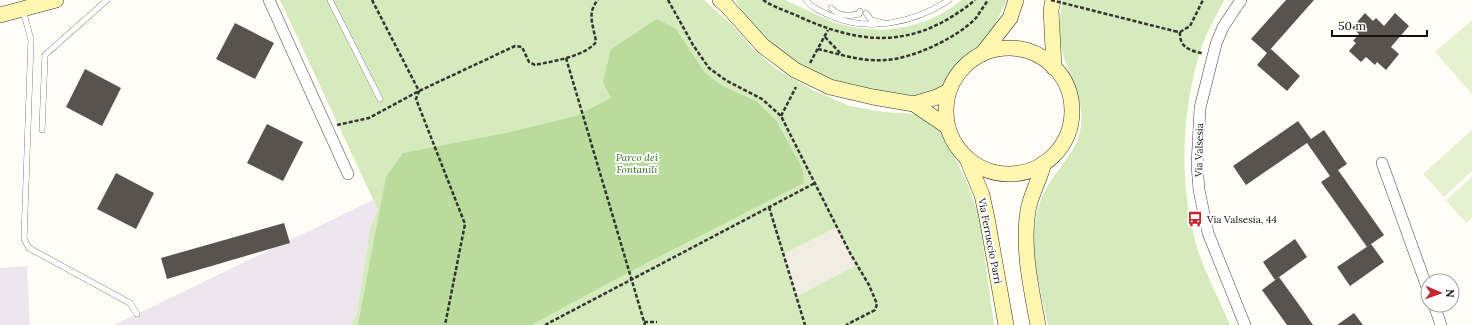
<svg xmlns="http://www.w3.org/2000/svg" width="1472" height="325" font-family="Lora,serif">
<style>
.industrial{fill:#eee6ef}
.green{fill:#d5ebbd}
.forest{fill:#b9dc9c}
.pitch{fill:#e6f2cf}
.plaza{fill:#f1ede2}
.building{fill:#5a524d}
.lines{fill:none;stroke-linecap:round;stroke-linejoin:round}
.lane-casing{stroke:#444;stroke-width:6}
.street-casing{stroke:#444;stroke-width:12}
.secondary-casing{stroke:#333;stroke-width:16}
.path{stroke:#333;stroke-width:2.5;stroke-dasharray:4 2;stroke-linecap:butt}
.lane{stroke:#fff;stroke-width:5.5}
.street{stroke:#fff;stroke-width:11}
.secondary{stroke:#fff6b0;stroke-width:15}
.path-bridge{stroke:#333;stroke-width:2.5;stroke-dasharray:4 2;stroke-linecap:butt}
.labels{text-anchor:middle;dominant-baseline:central;stroke-width:4;stroke-linejoin:round;paint-order:stroke}
.street-label{font-size:10px;fill:#111;stroke:#fff}
.park-label{font-size:10px;font-style:italic;fill:#2f6b1f;stroke:#fff}
.poi-label{font-size:10px;fill:#111;stroke:#fff;text-anchor:start}
</style>
<rect width="100%" height="100%" fill="#fffdf5"/>
<g class="industrial">
<path d="M373 200 378 210 370 228 357 313 351 325H114Z"/>
<path d="M27 266 30 325H0V268Z"/>
</g>
<g class="green">
<path d="M280 0H704L731 24 753 49 776 69 813 90 850 106 884 112 916 114 943 133 967 183 979 216 994 325H351L357 313 370 228 378 210Z"/>
<path d="M735 0H785L835 23 858 28 884 30 906 27 929 20 945 12 962 0H1007L994 26 947 86 919 98 855 89 817 74 779 50 750 22Z"/>
<path d="M1062 0H1224C1217 15 1207 31 1202 46 1181 110 1178 183 1197 247 1205 273 1219 299 1230 325H1048C1039 283 1023 232 1045 191 1055 171 1076 153 1080 131 1086 104 1072 82 1064 58 1058 40 1060 18 1062 0Z"/>
</g>
<path class="forest" d="M657 19 676 29 705 73 724 87 756 101 776 120 803 170 804 183 629 272 531 325H358L386 177 403 153 506 133 576 116 611 98 603 82 611 49Z"/>
<g class="pitch">
<path d="M1472 20V94L1435 52Z"/>
<path d="M1472 130V171L1444 197 1423 174Z"/>
<path d="M1472 177V218L1466 223 1446 200Z"/>
</g>
<path class="plaza" d="M837 227 857 265 796 297 783 254Z"/>
<g class="building">
<path d="M1286 0H1314L1268 52 1271 49 1300 76 1287 91 1257 65 1267 53 1251 39Z"/>
<path d="M1365 13 1373 21 1376 18 1384 26 1395 13 1409 26 1391 47 1399 54 1386 70 1377 62 1375 65 1366 57 1361 62 1349 51 1356 43 1353 41 1359 34 1352 28Z"/>
<path d="M235 23 274 43 255 79 216 59Z"/>
<path d="M85 69 121 88 102 126 66 107Z"/>
<path d="M1298 121 1311 139 1324 130 1347 164 1338 170 1384 235 1367 247 1321 182 1330 176 1307 143 1246 185 1233 166Z"/>
<path d="M267 124 303 142 283 181 247 163Z"/>
<path d="M116 173 154 193 136 229 97 209Z"/>
<path d="M284 223 290 243 167 279 161 258Z"/>
<path d="M1295 239 1307 257 1275 280 1263 262Z"/>
<path d="M1371 244 1384 262 1350 286 1337 267Z"/>
<path d="M1279 277 1302 309 1313 325H1287L1262 290Z"/>
<path d="M1354 313 1363 325H1337Z"/>
</g>
<g class="lines">
<g class="lane-casing">
<g id="lane">
<path d="M330 0 380 99"/>
<path d="M806 0C812 8 820 11 829 15 868 33 914 23 949 0"/>
<path d="M831 8C838 16 850 16 859 14L860 11"/>
<path d="M23 10 31 40 24 239 29 248 130 303 137 314"/>
<path d="M866 13 871 20 883 23"/>
<path d="M42 130 45 55 107 0"/>
</g>
</g>
<g class="street-casing">
<g id="street">
<path d="M269 0 348 174"/>
<path d="M1241 0 1223 27 1216 44 1200 108 1197 165 1199 190 1208 233 1245 325"/>
<path d="M1382 163 1428 290"/>
<path d="M1434 305 1441 325"/>
</g>
</g>
<g class="secondary-casing">
<g id="secondary">
<path d="M720 0 727 6 763 46 795 70 830 87 873 97 914 104 948 127"/>
<path d="M1053 0 1051 10 1054 68"/>
<path d="M0 15 56 0"/>
<circle cx="1009" cy="111" r="63"/>
<path d="M982 54 1010 18 1016 0"/>
<path d="M914 104 937 97 949 91"/>
<path d="M967 159 982 195 987 218 1006 325"/>
<path d="M1038 325C1031 288 1022 247 1028 210 1031 194 1040 179 1044 163"/>
</g>
</g>
<g class="path">
<path d="M372 0 419 91 416 99 465 224 445 325"/>
<path d="M668 0 693 45 709 68 727 81 762 99 781 116 850 253 869 285 877 304 875 310 846 325"/>
<path d="M763 0C775 8 790 12 802 18 867 47 918 47 975 0"/>
<path d="M1174 31 1180 32 1190 26 1203 0"/>
<path d="M1180 32C1179 47 1190 51 1202 53"/>
<path d="M825 37 842 55"/>
<path d="M818 49C839 54 862 62 885 60 912 59 957 38 976 18 980 12 984 6 988 0"/>
<path d="M566 58 645 325"/>
<path d="M810 63 828 30"/>
<path d="M781 116 796 87"/>
<path d="M337 125 369 118 419 91 515 46 522 47 529 62 535 65C553 61 584 57 596 42 594 27 586 13 598 0"/>
<path d="M769 207 805 325"/>
<path d="M644 322H657"/>
<path d="M545 325 815 183"/>
</g>
<use href="#lane" class="lane"/>
<use href="#street" class="street"/>
<use href="#secondary" class="secondary"/>
<path class="path-bridge" d="M1051 0 1174 31"/>
</g>
<defs>
<g id="bus-bare" transform="scale(1.2)"><path d="M-5-6H5V4H4V6H2V4H-2V6H-4V4H-5ZM-3.5-4V0h7V-4ZM-3.5 1.2v1.5H-2V1.2ZM2 1.2v1.5H3.5V1.2Z" fill="#c4262e" stroke="#fff" stroke-width="2.5" paint-order="stroke"/></g>
</defs>
<g fill-rule="evenodd">
<use href="#bus-bare" x="1195" y="219"/>
</g>
<g class="labels">
<g class="street-label">
<text transform="translate(1199 150) rotate(-89)">Via Valsesia</text>
<text transform="translate(990 241) rotate(79)">Via Ferruccio Parri</text>
</g>
<g class="park-label">
<text x="637" y="157">Parco dei<tspan x="637" dy="12">Fontanili</tspan></text>
</g>
<g class="poi-label">
<text x="1207" y="219">Via Valsesia, 44</text>
</g>
</g>
<g transform="translate(1440 293) rotate(92)"><circle r="19" fill="#ffffff" stroke="#a0a0a0"/>
<path d="M0-3L7 15L0 10L-7 15Z" fill="#c4262e"/>
<text y="-6" font-size="11" font-weight="bold" text-anchor="middle" fill="#111111">N</text>
</g>
<path d="M1332 30v6h95v-6" fill="none" stroke="#111111" stroke-width="2"/>
<text x="1338" y="30" font-size="12" fill="#111111" stroke="#ffffff" stroke-width="3" paint-order="stroke">50 m</text>
</svg>
